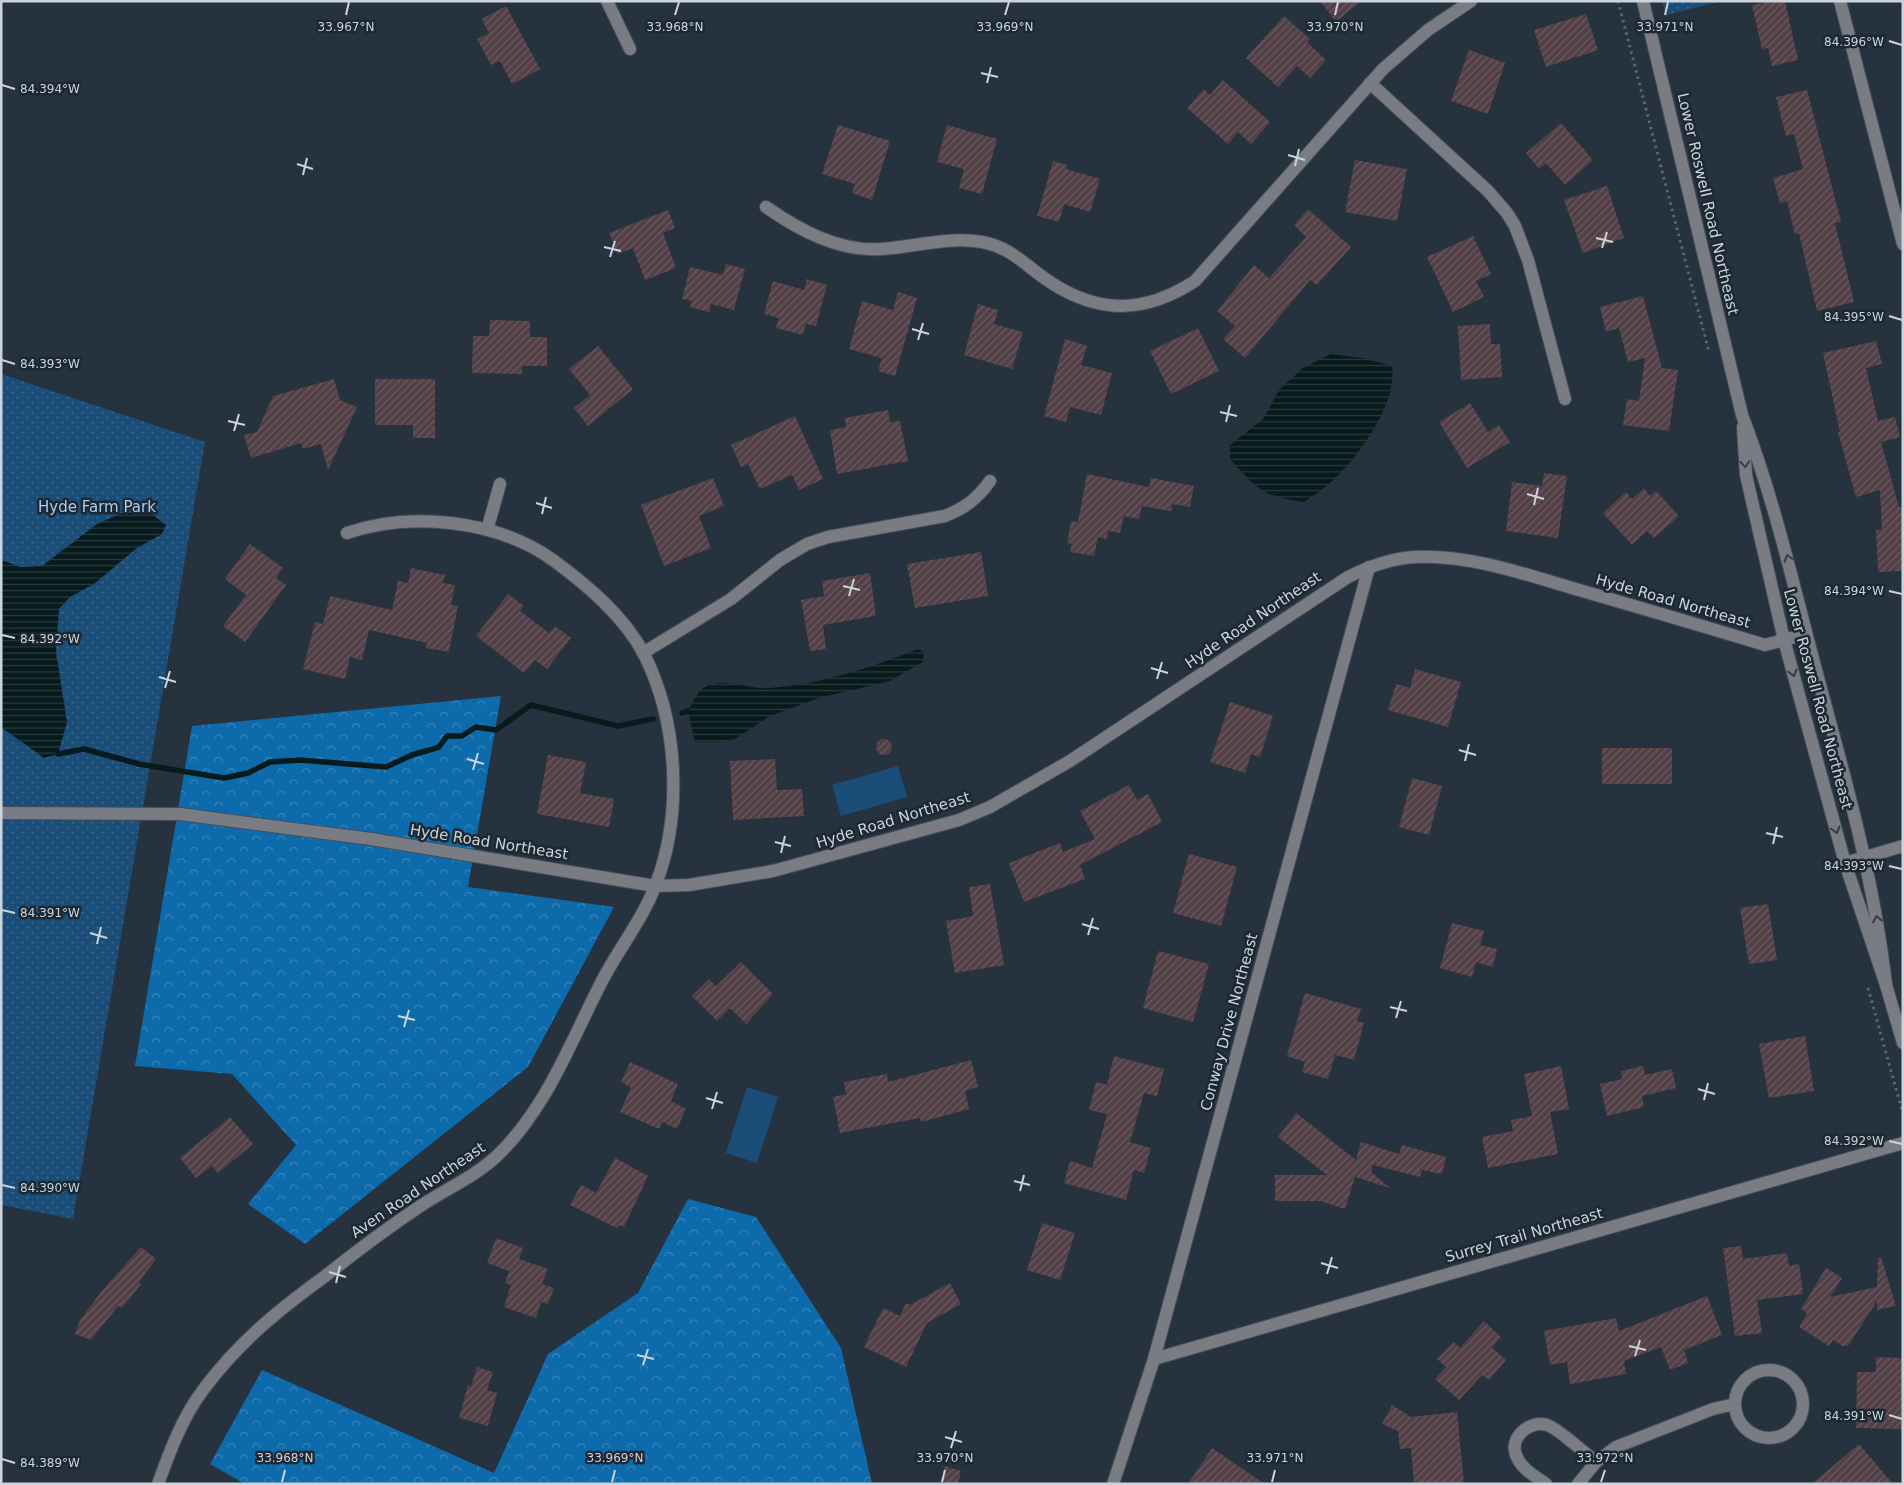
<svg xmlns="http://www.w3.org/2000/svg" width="1904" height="1485" font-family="'DejaVu Sans',sans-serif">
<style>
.forest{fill:url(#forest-crowns)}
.park{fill:url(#park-dots)}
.garden{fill:#1a4e78}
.water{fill:url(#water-rules)}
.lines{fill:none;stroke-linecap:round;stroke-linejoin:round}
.stream{stroke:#071b1d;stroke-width:5.5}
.building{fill:url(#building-hatch)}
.minor-casing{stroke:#444f5a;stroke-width:14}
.path{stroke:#5b6670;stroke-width:3;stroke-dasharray:2.5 4;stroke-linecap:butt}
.minor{stroke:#7a7c84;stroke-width:12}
.oneway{stroke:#343d47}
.ticks{fill:none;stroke:#ccd4db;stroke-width:2}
.labels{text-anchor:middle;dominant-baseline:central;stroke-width:5;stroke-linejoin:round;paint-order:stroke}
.street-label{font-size:15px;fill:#ccd4db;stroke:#1c2833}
.park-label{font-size:15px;fill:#a7ccef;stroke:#1c2833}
.ticks-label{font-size:12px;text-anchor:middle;fill:#ccd4db;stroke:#1c2833;stroke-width:5;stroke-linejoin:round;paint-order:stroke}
</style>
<defs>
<pattern id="forest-crowns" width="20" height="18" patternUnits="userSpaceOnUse" patternTransform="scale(1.25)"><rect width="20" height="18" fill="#0d6aab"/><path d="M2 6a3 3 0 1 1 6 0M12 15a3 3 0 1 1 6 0" fill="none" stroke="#3a85ba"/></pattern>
<pattern id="park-dots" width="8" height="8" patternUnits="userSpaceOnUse" patternTransform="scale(1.25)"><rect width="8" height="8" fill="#1a4e78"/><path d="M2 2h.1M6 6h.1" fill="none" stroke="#3a678b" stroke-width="1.8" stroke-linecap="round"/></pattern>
<pattern id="water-rules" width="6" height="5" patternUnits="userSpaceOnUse" patternTransform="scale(1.25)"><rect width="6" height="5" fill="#071b1d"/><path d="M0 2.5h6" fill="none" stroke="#2a3b3d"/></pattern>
<pattern id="building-hatch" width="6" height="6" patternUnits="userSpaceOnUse" patternTransform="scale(1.25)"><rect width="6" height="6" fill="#524046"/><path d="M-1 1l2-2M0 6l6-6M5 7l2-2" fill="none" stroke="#6a5b60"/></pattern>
</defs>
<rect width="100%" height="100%" fill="#26323e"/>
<g class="forest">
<path d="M501 696 468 887 614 907 528 1067 305 1244 248 1204 296 1145 232 1074 135 1066 192 726Z"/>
<path d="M688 1199 756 1217 841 1348 872 1484H245L210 1464 262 1370 494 1473 548 1354 638 1293Z"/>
</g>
<g class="park">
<path d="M1662 1H1722L1666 15Z"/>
<path d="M1 374 205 442 73 1219 1 1205Z"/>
</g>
<g class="garden">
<path d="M898 766 907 797 841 816 832 785Z"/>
<path d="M747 1087 778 1097 757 1163 726 1153Z"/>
</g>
<g class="water">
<path d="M1331 354 1362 358 1392 366C1398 404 1357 459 1330 483 1322 490 1313 496 1304 502 1264 497 1257 489 1230 459V445L1263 419 1279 390 1303 368Z"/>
<path d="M122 513H151L166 525 162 534 137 548 94 584 70 597 59 609 56 652 67 722 58 754 44 758 1 727V560L21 567 42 566 97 524Z"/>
<path d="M918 649 924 653 923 662 890 681 819 698 770 716 732 741 695 742 688 711C693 702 698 689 709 685 729 678 749 690 770 688 822 684 869 668 918 649Z"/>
</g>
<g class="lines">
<g class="stream">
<path d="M682 713 688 711"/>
<path d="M58 754 84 749 139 764 224 778 248 773 270 762 300 760 386 767 412 755 439 747 447 736H462L476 727 496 730 531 705 618 726 653 719"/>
</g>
</g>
<g class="building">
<path d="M1320 1H1361L1336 22Z"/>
<path d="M1771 1H1785L1798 60 1772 66 1768 48 1762 49 1752 5Z"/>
<path d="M506 6 540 69 512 84 500 61 491 65 477 39 489 33 482 19Z"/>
<path d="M1586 14 1598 50 1546 67 1534 30Z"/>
<path d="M1284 16 1310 39 1307 42 1326 60 1310 78 1297 66 1278 87 1246 58Z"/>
<path d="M1469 50 1505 63 1488 114 1451 101Z"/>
<path d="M1223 80 1270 122 1251 144 1238 132 1228 144 1187 108 1204 89 1210 95Z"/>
<path d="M1807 90 1841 222 1835 223 1854 302 1817 311 1799 233 1795 234 1787 201 1780 203 1773 178 1803 169 1794 134 1786 136 1776 97Z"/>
<path d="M1561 123 1593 160 1565 185 1546 163 1539 169 1526 153Z"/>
<path d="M838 125 890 141 872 200 852 193 855 184 822 174Z"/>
<path d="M947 125 997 139 982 194 959 188 964 169 937 162Z"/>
<path d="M1355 160 1407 169 1397 221 1345 212Z"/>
<path d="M1053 161 1067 165 1066 169 1100 179 1090 212 1064 204 1059 222 1037 216Z"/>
<path d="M1607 186 1624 238 1583 253 1564 200Z"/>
<path d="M1308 209 1351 247 1317 285 1310 280 1245 358 1223 339 1235 326 1217 311 1254 265 1269 278 1306 237 1294 225Z"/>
<path d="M668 210 675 228 663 233 676 268 645 280 633 248 618 254 609 233Z"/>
<path d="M1473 236 1491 274 1476 281 1484 297 1453 312 1427 257Z"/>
<path d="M726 264 745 269 734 310 711 304 709 312 690 307 692 301 682 299 690 267 723 275Z"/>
<path d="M807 279 827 285 816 326 806 324 803 335 776 328 779 318 764 314 773 281 804 290Z"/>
<path d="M898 292 917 298 895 376 878 371 882 358 849 349 862 301 893 310Z"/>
<path d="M1643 296 1662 368 1678 370 1669 431 1623 425 1627 399 1639 401 1645 358 1628 362 1619 328 1606 332 1600 307Z"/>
<path d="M978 304 998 310 994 324 1023 332 1012 369 964 355Z"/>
<path d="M490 320 530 321V337H547V366H522V374L472 373 473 336H489Z"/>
<path d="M1490 324 1491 344H1500L1502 377 1461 380 1458 326Z"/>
<path d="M1198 328 1219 371 1171 394 1150 351Z"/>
<path d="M1065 339 1087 346 1081 365 1112 373 1101 415 1070 407 1066 422 1044 416Z"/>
<path d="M1876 341 1882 364 1866 368 1878 421 1895 417 1900 437 1881 442 1899 507H1903V571L1878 572 1876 530H1882L1880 490 1856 497 1838 432H1840L1823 353Z"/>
<path d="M598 346 633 389 588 426 574 408 590 395 569 369Z"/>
<path d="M334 379 340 400 357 407 328 470 321 444 303 449 301 443 251 458 244 435 257 432 273 396Z"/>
<path d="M375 379H435V438H413V425H375Z"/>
<path d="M1470 403 1488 432 1499 425 1510 442 1467 468 1439 422Z"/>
<path d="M888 410 890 422 900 421 908 461 837 474 830 430 846 427 845 418Z"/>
<path d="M795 416 823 479 799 490 792 475 760 489 748 464 741 467 731 445Z"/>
<path d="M1544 473 1567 476 1558 538 1506 531 1512 482 1542 486Z"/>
<path d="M1087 474 1149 487 1151 478 1194 486 1190 507 1172 504 1171 511 1142 506 1139 519 1124 516 1120 533 1108 531 1107 539 1098 537 1094 556 1070 552 1072 544 1067 543 1071 521 1078 522Z"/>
<path d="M713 478 724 506 699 516 711 548 664 566 641 505Z"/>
<path d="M1644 488 1650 496 1656 491 1679 516 1654 538 1647 531 1632 545 1603 513 1626 492 1632 499Z"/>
<path d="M250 544 283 568 276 578 286 585 245 642 223 626 246 595 225 579Z"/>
<path d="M981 552 988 596 915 608 907 564Z"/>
<path d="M411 568 445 575 443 583 455 585 451 605 458 606 449 652 426 648 427 643 369 630 362 660 350 657 345 679 303 669 315 622 323 624 330 596 392 610 398 581 408 583Z"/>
<path d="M870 573 876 616 823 625 826 649 810 651 801 600 824 596 822 581Z"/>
<path d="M508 594 524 606 520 611 549 633 555 626 571 638 547 669 535 660 524 673 476 636Z"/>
<path d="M1415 669 1461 682 1448 727 1388 710 1396 684 1410 688Z"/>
<path d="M1230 702 1273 716 1260 757 1251 754 1245 773 1210 762Z"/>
<circle cx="884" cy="747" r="8"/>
<rect x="1602" y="748" width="70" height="36"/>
<path d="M548 755 586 762 580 793 614 799 609 827 537 814Z"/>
<path d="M775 759 777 790 802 789 804 816 733 820 730 761Z"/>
<path d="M1412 778 1442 786 1429 835 1399 827Z"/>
<path d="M1129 785 1137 800 1148 794 1162 822 1080 865 1085 879 1024 902 1009 863 1060 843 1063 852 1095 839 1080 811Z"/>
<path d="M1189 854 1237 867 1221 926 1173 913Z"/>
<path d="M990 884 1004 965 955 973 946 921 973 916 969 887Z"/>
<path d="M1768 904 1777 960 1749 964 1740 908Z"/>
<path d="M1452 923 1484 931 1480 945 1497 949 1493 967 1476 962 1472 977 1440 968Z"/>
<path d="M1158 951 1209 964 1193 1022 1143 1008Z"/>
<path d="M741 962 773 994 746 1024 730 1008 717 1021 692 996 709 979 716 986Z"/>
<path d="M1305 993 1361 1009 1357 1021 1364 1023 1354 1060 1335 1055 1328 1079 1302 1072 1305 1062 1287 1056Z"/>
<path d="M1805 1036 1814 1091 1769 1098 1759 1044Z"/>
<path d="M1114 1056 1164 1069 1157 1096 1144 1093 1130 1142 1151 1148 1144 1173 1134 1170 1126 1200 1064 1183 1070 1161 1092 1168 1107 1114 1089 1110 1096 1082 1107 1085Z"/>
<path d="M971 1060 978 1087 965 1091 969 1109 921 1122 920 1118 840 1133 833 1097 846 1094 844 1082 887 1074 888 1082Z"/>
<path d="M630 1062 678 1084 671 1101 686 1109 677 1129 662 1122 659 1129 620 1112 631 1087 621 1082Z"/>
<path d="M1561 1066 1569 1109 1550 1112 1558 1154 1488 1168 1482 1137 1513 1131 1511 1120 1532 1116 1524 1074Z"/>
<path d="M1643 1066 1645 1075 1672 1069 1676 1088 1642 1096 1644 1107 1607 1116 1600 1084 1622 1079 1621 1071Z"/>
<path d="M1296 1113 1356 1160 1361 1142 1399 1154 1402 1145 1446 1157 1442 1174 1422 1170 1420 1177 1373 1165 1371 1172 1390 1188 1355 1177 1345 1209 1320 1201H1275V1175H1327L1278 1137Z"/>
<path d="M230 1117 253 1144 218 1173 212 1166 196 1178 180 1158Z"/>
<path d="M615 1158 648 1176 624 1227 619 1225 617 1228 570 1205 581 1185 596 1193Z"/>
<path d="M1042 1223 1075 1233 1060 1280 1027 1270Z"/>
<path d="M496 1238 523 1248 519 1259 548 1269 542 1284 554 1288 548 1304 541 1302 536 1318 504 1307 511 1285 505 1283 509 1271 487 1263Z"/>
<path d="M1741 1246 1743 1259 1787 1253 1789 1266 1799 1264 1803 1294 1757 1300 1762 1333 1735 1336 1723 1248Z"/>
<path d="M141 1247 156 1259 139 1282 141 1284 122 1308 118 1306 91 1340 75 1334 80 1320 101 1292Z"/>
<path d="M1881 1257 1896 1306 1877 1310V1301L1848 1346H1843L1833 1340 1829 1346 1799 1327 1807 1313 1801 1309 1826 1268 1842 1278 1830 1297 1877 1287 1878 1258Z"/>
<path d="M950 1283 961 1304 927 1323 906 1367 864 1347 883 1308 900 1316 906 1303 910 1305Z"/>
<path d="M1707 1296 1722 1335 1684 1350 1688 1363 1670 1370 1661 1347 1624 1361 1626 1374 1570 1384 1567 1362 1550 1365 1544 1331 1616 1318 1619 1331Z"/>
<path d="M1484 1321 1501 1337 1492 1348 1506 1360 1489 1380 1482 1375 1459 1400 1435 1379 1446 1367 1437 1359 1454 1342 1460 1348Z"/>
<path d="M1876 1357 1903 1358 1902 1429 1856 1428 1857 1372H1876Z"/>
<path d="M477 1367 493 1372 487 1390 497 1393 488 1426 459 1418 468 1385 471 1386Z"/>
<path d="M1392 1405 1411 1417 1457 1412 1464 1483 1414 1484 1411 1448 1400 1449 1398 1431 1382 1424Z"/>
<path d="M1859 1444 1893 1484H1812Z"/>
<path d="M1212 1448 1265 1484H1188Z"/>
<path d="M945 1466 961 1471 958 1484H940Z"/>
</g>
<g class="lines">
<g class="minor-casing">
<g id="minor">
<path d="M607 1 630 49"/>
<path d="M1643 1 1742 415C1774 498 1793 584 1816 670 1844 774 1874 878 1886 985"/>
<path d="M1840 1 1903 244"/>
<path d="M1370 83 1488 191 1507 213 1515 226 1528 260 1565 399"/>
<path d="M766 207C799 230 839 252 881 249 915 247 948 236 982 242 1011 247 1027 267 1050 282 1100 315 1146 313 1195 281L1383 69 1428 30 1471 1"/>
<path d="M1743 427 1746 475 1784 640 1845 863 1886 985 1903 1043"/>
<path d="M487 530 500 484"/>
<path d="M643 653 731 599 780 560 807 544 828 537 945 516C965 508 977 499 990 481"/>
<path d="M1 813 180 814 371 839 655 886 689 885 773 871 959 820 990 807 1070 761 1348 577C1370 566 1392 558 1416 557 1472 555 1527 575 1579 590 1641 608 1703 626 1765 645L1806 634"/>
<path d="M1845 863 1903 846"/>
<path d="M1154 1359 1903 1143"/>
<circle cx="1769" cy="1404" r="34"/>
<path d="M158 1484C170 1451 182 1418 203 1390 238 1343 277 1311 324 1277 353 1254 382 1232 413 1211 441 1191 476 1177 500 1153 548 1105 571 1041 602 981 619 948 643 919 656 884 683 813 678 722 644 654 624 616 587 585 553 560 497 520 410 511 347 533"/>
<path d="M1113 1484 1154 1359 1369 567"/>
<path d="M1546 1484C1535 1476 1521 1469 1516 1455 1509 1437 1530 1420 1547 1425 1556 1427 1586 1454 1596 1462"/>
<path d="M1578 1484 1596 1462 1616 1447 1713 1409 1735 1404"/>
</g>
</g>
<g class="path">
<path d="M1618 1 1709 352"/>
<path d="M1868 988 1903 1114"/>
</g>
<use href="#minor" class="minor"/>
</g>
<defs><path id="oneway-chevron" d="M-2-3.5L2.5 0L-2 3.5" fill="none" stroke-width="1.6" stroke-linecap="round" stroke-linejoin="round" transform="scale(1.25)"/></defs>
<g class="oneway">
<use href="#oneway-chevron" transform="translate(1745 464) rotate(86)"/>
<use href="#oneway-chevron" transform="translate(1788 558) rotate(-106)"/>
<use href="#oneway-chevron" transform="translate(1793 673) rotate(75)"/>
<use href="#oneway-chevron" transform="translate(1836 830) rotate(75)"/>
<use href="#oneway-chevron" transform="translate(1877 919) rotate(-101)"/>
</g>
<path class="ticks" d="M346 15 349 2M675 15 679 2M1005 15 1009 2M1335 15 1338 2M1665 15 1668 2M1889 41 1902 45M981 73 998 77M987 83 991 67M2 85 15 89M1288 155 1305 160M297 164 313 169M1295 166 1299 149M303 175 307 158M1596 238 1613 242M604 247 621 251M1602 248 1607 232M610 257 615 241M1889 316 1902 320M912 329 929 334M918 340 923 323M2 360 15 364M1220 412 1237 416M228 421 245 425M1226 422 1230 405M234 431 239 414M1527 494 1544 499M536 503 552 508M1534 505 1538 488M542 514 546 497M843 586 860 590M1889 591 1902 594M849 596 854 579M2 635 15 638M1151 668 1168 673M159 677 176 682M1157 679 1162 662M165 688 170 671M1459 750 1476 755M467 759 484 764M1465 761 1469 744M473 770 478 753M1766 833 1783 837M775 842 791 846M1773 844 1777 827M781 853 785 836M1889 866 1902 869M2 910 15 913M1082 924 1099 929M90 933 107 938M1088 935 1093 918M97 944 101 927M1390 1007 1407 1011M398 1016 415 1020M1396 1018 1401 1001M404 1027 409 1010M1698 1089 1715 1094M706 1098 723 1103M1704 1100 1708 1083M712 1109 717 1092M1889 1141 1902 1144M1014 1181 1030 1185M2 1185 15 1188M1020 1191 1024 1175M1321 1263 1338 1268M329 1272 346 1277M1327 1274 1332 1257M336 1283 340 1266M1629 1346 1646 1350M637 1355 654 1359M1635 1356 1640 1340M643 1365 648 1349M1889 1415 1902 1419M945 1437 962 1442M951 1448 956 1431M2 1459 15 1463M282 1482 285 1470M612 1482 615 1470M942 1482 945 1470M1272 1482 1275 1470M1601 1482 1605 1470"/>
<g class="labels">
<g class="street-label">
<text transform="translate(1708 204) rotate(77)">Lower Roswell Road Northeast</text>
<text transform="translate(1673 601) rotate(16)">Hyde Road Northeast</text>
<text transform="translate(1253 620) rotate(-34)">Hyde Road Northeast</text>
<text transform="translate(1818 699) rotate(75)">Lower Roswell Road Northeast</text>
<text transform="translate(893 820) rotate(-17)">Hyde Road Northeast</text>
<text transform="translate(489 842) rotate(9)">Hyde Road Northeast</text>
<text transform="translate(1229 1022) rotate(-75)">Conway Drive Northeast</text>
<text transform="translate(418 1190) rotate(-34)">Aven Road Northeast</text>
<text transform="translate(1524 1235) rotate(-16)">Surrey Trail Northeast</text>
</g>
<g class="park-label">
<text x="97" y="507">Hyde Farm Park</text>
</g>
</g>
<g class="ticks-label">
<text x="346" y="31">33.967°N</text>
<text x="675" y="31">33.968°N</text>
<text x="1005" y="31">33.969°N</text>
<text x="1335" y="31">33.970°N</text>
<text x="1665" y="31">33.971°N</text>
<text x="1854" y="46">84.396°W</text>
<text x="50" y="93">84.394°W</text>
<text x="1854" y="321">84.395°W</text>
<text x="50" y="368">84.393°W</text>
<text x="1854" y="595">84.394°W</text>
<text x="50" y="643">84.392°W</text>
<text x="1854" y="870">84.393°W</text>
<text x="50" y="917">84.391°W</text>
<text x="1854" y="1145">84.392°W</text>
<text x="50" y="1192">84.390°W</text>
<text x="1854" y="1420">84.391°W</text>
<text x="285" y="1462">33.968°N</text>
<text x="615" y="1462">33.969°N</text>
<text x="945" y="1462">33.970°N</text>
<text x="1275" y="1462">33.971°N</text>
<text x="1605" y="1462">33.972°N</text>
<text x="50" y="1467">84.389°W</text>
</g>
<rect width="1904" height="1485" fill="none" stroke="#ccd4db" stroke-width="5"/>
</svg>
